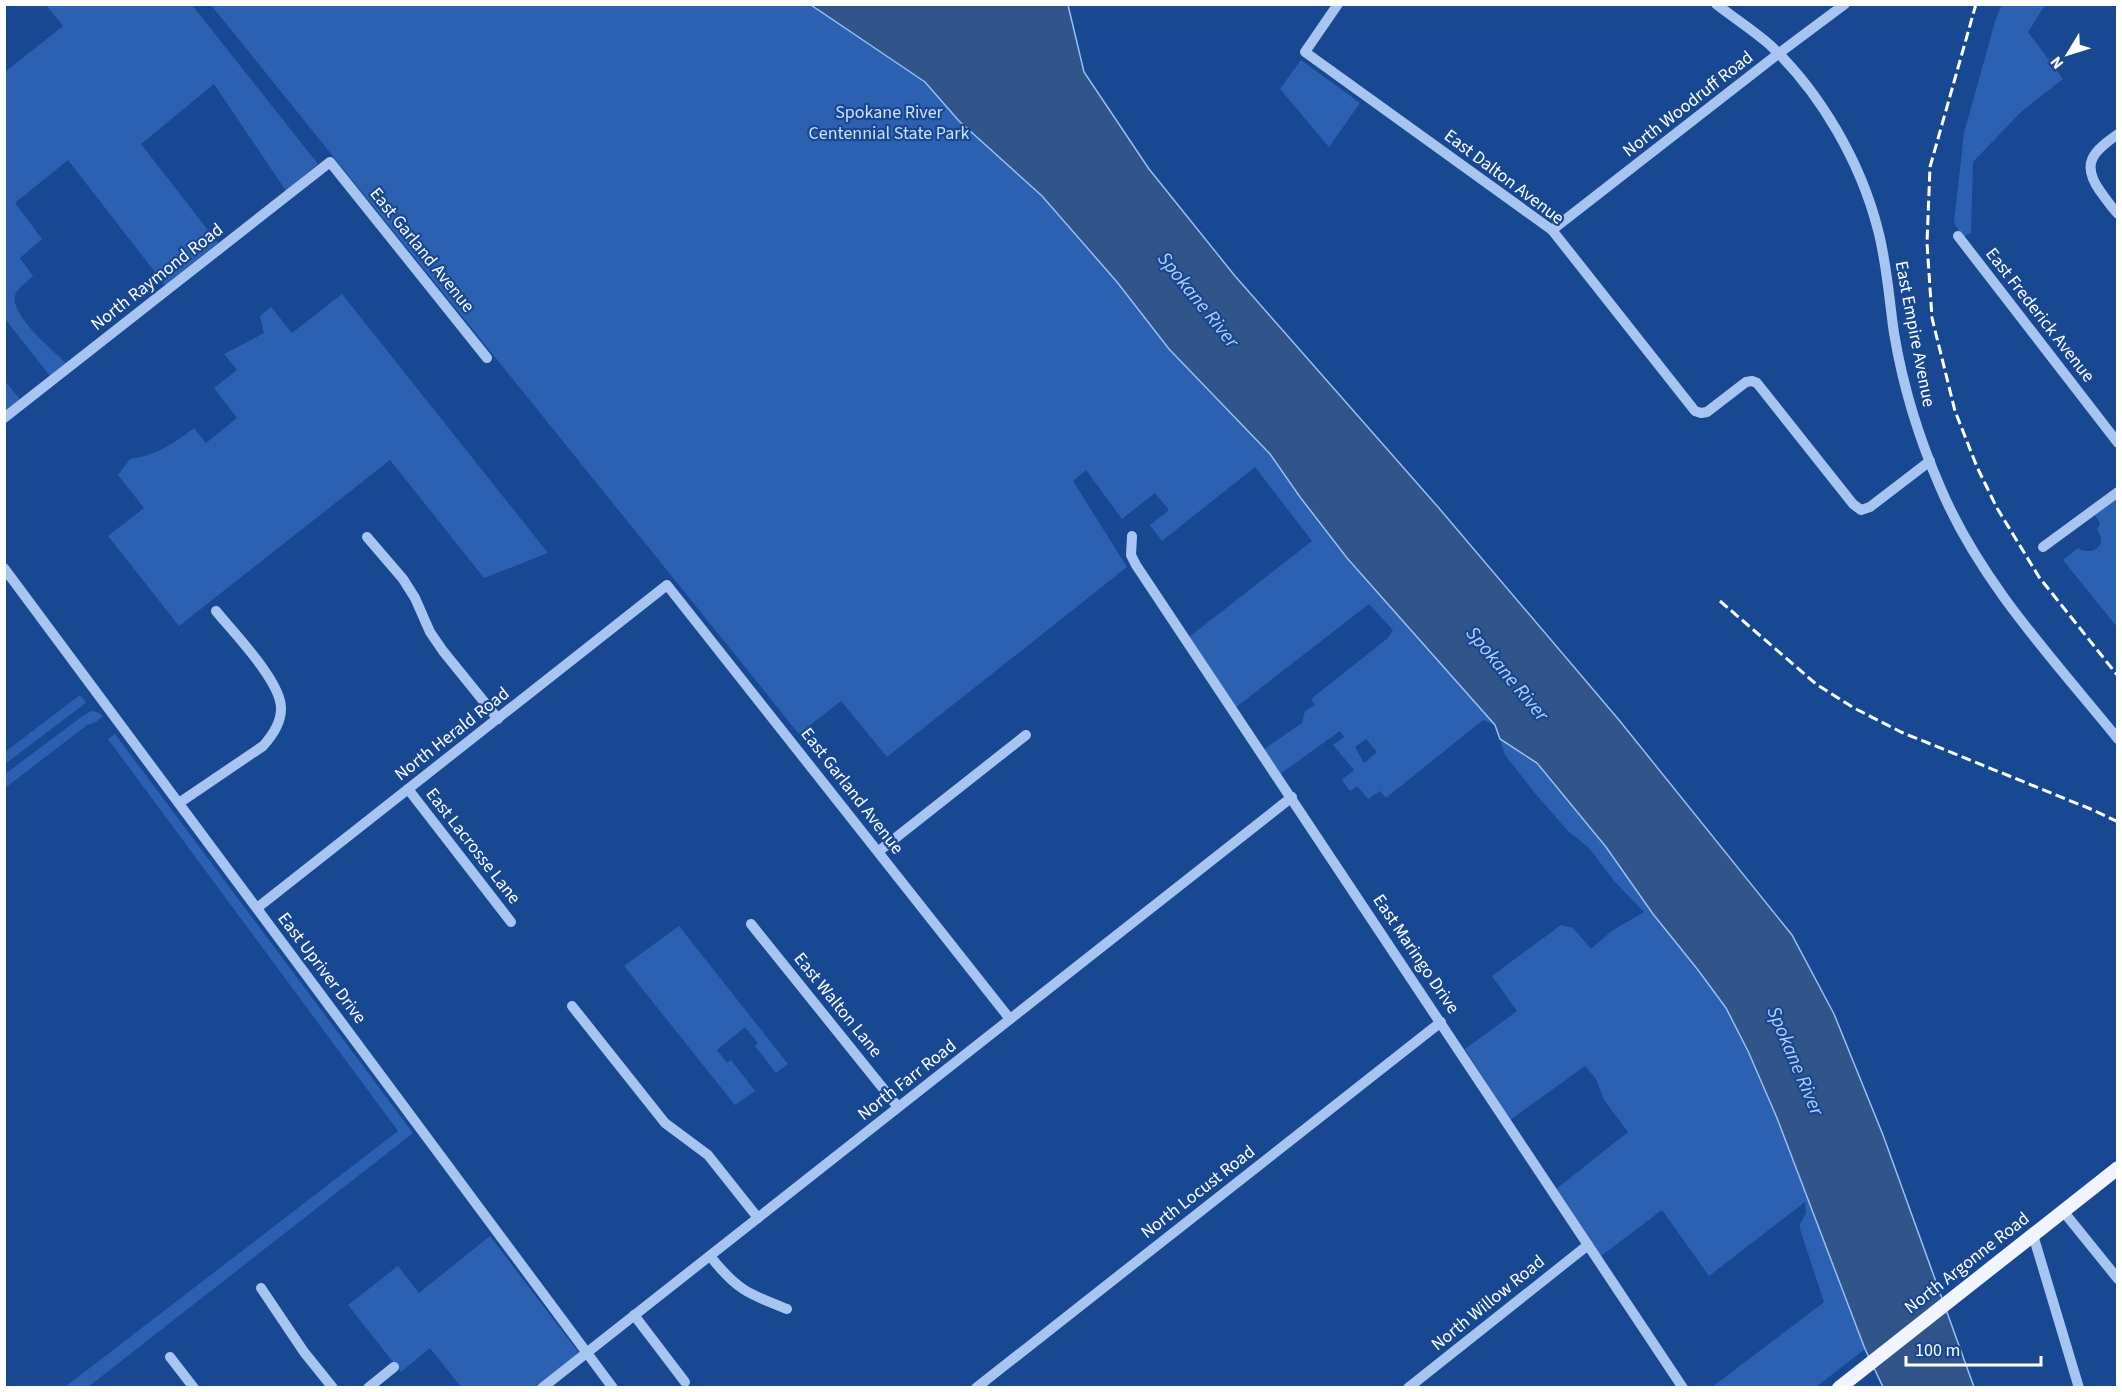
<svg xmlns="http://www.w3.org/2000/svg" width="2122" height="1392" font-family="'Source Sans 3',sans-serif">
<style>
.green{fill:#2b61b0;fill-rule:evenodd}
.water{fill:#31548a;stroke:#99bff2;stroke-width:1.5}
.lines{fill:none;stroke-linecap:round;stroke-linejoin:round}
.minor{stroke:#a7c5f0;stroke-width:10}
.major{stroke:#f0f5ff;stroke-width:14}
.rail{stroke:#fff;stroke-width:3;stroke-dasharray:10 4.5;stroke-linecap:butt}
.labels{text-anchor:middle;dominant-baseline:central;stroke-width:4.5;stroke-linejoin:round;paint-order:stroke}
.street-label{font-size:18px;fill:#fff;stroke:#184892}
.park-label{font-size:18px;fill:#cde0fb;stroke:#184892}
.water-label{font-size:20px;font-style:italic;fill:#b3cff7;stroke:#184892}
</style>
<rect width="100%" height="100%" fill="#184892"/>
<g class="green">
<path d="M811 4 925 82 959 121 1042 196 1117 282 1169 349 1270 454 1300 497 1347 558 1495 725 1483 720 1386 798 1380 791 1368 799 1357 786 1350 791 1342 780 1354 770 1333 745 1344 737 1340 731 1280 774 1264 749 1302 723 1305 711 1315 705 1311 699 1388 638 1393 630 1369 604 1235 708 1189 637 1312 541 1255 467 1162 541 1150 525 1169 510 1155 493 1122 519 1086 470 1073 481 1127 567 887 757 841 701 799 734 211 5ZM1366 739 1377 752 1364 763 1355 747Z"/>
<path d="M46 5H192L318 164 286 191 214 84 141 144 218 243 165 285 68 160 15 203 42 239 20 258 33 276C28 281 19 287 16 293 6 312 53 350 66 363L50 376 5 319V72L63 26Z"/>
<path d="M2002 5H2045L2028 32 2063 79 2021 112 1973 162 1971 233 1963 237 1954 223 1964 133 1996 18Z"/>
<path d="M1301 60 1360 103 1329 147 1280 89Z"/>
<path d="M342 294 548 553 484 578 390 460 179 626 108 536 144 508 118 475 130 459C155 456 175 443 194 428L206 443 237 418 214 388 237 370 224 354 264 333 260 316 271 307 292 333Z"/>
<path d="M4 380 20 399 4 412Z"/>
<path d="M2117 498V627L2063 560 2078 548C2092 557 2109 545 2097 530L2100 523 2095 515Z"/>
<path d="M80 695 86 702 83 705 5 764V752Z"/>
<path d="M92 711 97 712 103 716 96 722 87 725 5 788V774L84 715Z"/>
<path d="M115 734 413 1133 88 1387H65L398 1131 108 739Z"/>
<path d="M1500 739 1537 763 1606 847 1653 914 1698 970 1726 1008 1748 1051 1777 1118 1865 1349 1816 1387H1712L1824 1302 1800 1229V1224L1806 1213 1805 1202 1709 1276 1662 1210 1601 1256 1556 1189 1628 1132 1604 1100 1596 1079 1585 1066 1510 1120 1465 1049 1517 1011 1492 976 1561 925 1573 928 1591 949 1613 930 1644 912 1615 882 1589 848 1567 830 1534 792 1505 755Z"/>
<path d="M679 926 788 1064 776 1073 755 1046 758 1043 745 1027 717 1050 727 1063 731 1060 755 1091 735 1105 624 966Z"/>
<path d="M490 1236 579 1353 535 1387H461L430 1348 401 1372 348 1305 398 1266 419 1293Z"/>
</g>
<path class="water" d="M811 5H1068L1084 72 1149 169 1235 276 1438 507 1619 720 1792 935 1834 1014 1883 1135 1974 1387H1883L1865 1349 1777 1118 1748 1051 1726 1008 1698 970 1653 914 1606 847 1537 763 1500 739 1495 725 1347 558 1300 497 1270 454 1169 349 1117 282 1042 196 959 121 925 82Z"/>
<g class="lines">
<g class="minor">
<path d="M1338 4 1305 52 1552 230 1695 411 1701 413 1707 412 1746 382 1752 381 1757 383 1853 504 1861 510 1870 507 1930 461"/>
<path d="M1716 4C1734 18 1753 30 1770 45 1821 93 1861 163 1878 230 1887 264 1889 299 1894 333 1903 387 1919 439 1941 489 1981 583 2054 660 2118 739"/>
<path d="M2118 134C2094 151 2080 163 2100 191 2106 199 2111 207 2118 214"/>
<path d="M1552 230 1778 54 1845 4"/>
<path d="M1958 236 2118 443"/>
<path d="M4 418 330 162 487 358"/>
<path d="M1132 536 1131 555 1136 565 1683 1388"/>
<path d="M367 537 403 579 415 598 430 632 443 651 498 719"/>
<path d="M2043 547 2118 492"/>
<path d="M4 568 613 1388"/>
<path d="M408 789 511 922"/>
<path d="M179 803 263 746C272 736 281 724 281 709 282 682 233 632 216 611"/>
<path d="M879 851 1026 735"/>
<path d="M257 908 667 585 1010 1019"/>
<path d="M751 924 898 1107"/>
<path d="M572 1006 665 1123 708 1155 758 1218"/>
<path d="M2063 1211 2118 1279"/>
<path d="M2033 1235 2079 1388"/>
<path d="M710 1256C737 1290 748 1294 787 1309"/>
<path d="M261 1288 304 1352 333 1388"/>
<path d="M634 1315 685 1382"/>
<path d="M170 1357 194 1388"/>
<path d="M368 1388 394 1367"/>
<path d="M542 1388 1292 797"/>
<path d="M976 1388 1441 1022"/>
<path d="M1408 1388 1588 1245"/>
</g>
<path class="major" d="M1839 1388 2118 1168"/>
<g class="rail">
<path d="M1976 4 1930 167 1927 243 1932 318 1955 411 1977 467 1997 508 2039 577 2118 676"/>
<path d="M1720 601 1816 684 1854 708 1901 732 2093 810 2118 822"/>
</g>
</g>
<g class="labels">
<g class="street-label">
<text transform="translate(1688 104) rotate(-38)">North Woodruff Road</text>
<text transform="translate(1504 177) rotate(37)">East Dalton Avenue</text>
<text transform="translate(422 250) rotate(51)">East Garland Avenue</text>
<text transform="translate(157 277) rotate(-38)">North Raymond Road</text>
<text transform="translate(2040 315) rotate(52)">East Frederick Avenue</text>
<text transform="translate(1915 334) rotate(79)">East Empire Avenue</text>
<text transform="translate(452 734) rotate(-38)">North Herald Road</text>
<text transform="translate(852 791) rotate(52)">East Garland Avenue</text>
<text transform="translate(473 846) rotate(52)">East Lacrosse Lane</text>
<text transform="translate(1416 954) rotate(56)">East Maringo Drive</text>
<text transform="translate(322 968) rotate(53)">East Upriver Drive</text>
<text transform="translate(838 1005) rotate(51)">East Walton Lane</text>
<text transform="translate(907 1080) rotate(-38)">North Farr Road</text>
<text transform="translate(1198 1192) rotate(-38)">North Locust Road</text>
<text transform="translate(1967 1263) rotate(-38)">North Argonne Road</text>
<text transform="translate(1488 1303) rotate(-39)">North Willow Road</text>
</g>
<g class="park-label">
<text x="889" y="112">Spokane River<tspan x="889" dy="21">Centennial State Park</tspan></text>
</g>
<g class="water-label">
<text transform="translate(1198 300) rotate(51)">Spokane River</text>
<text transform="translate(1507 674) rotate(50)">Spokane River</text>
<text transform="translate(1795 1061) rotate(67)">Spokane River</text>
</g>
</g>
<rect width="2122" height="1392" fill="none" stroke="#ffffff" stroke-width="12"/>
<g transform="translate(2068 54) rotate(232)" stroke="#184892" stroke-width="4.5" paint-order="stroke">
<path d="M0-4.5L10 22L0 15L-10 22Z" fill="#ffffff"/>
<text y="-9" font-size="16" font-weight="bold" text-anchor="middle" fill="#ffffff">N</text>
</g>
<path d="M1906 1356v9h135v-9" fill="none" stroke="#ffffff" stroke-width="3"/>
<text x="1915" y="1356" font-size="18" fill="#ffffff" stroke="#184892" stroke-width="4.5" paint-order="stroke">100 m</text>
</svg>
